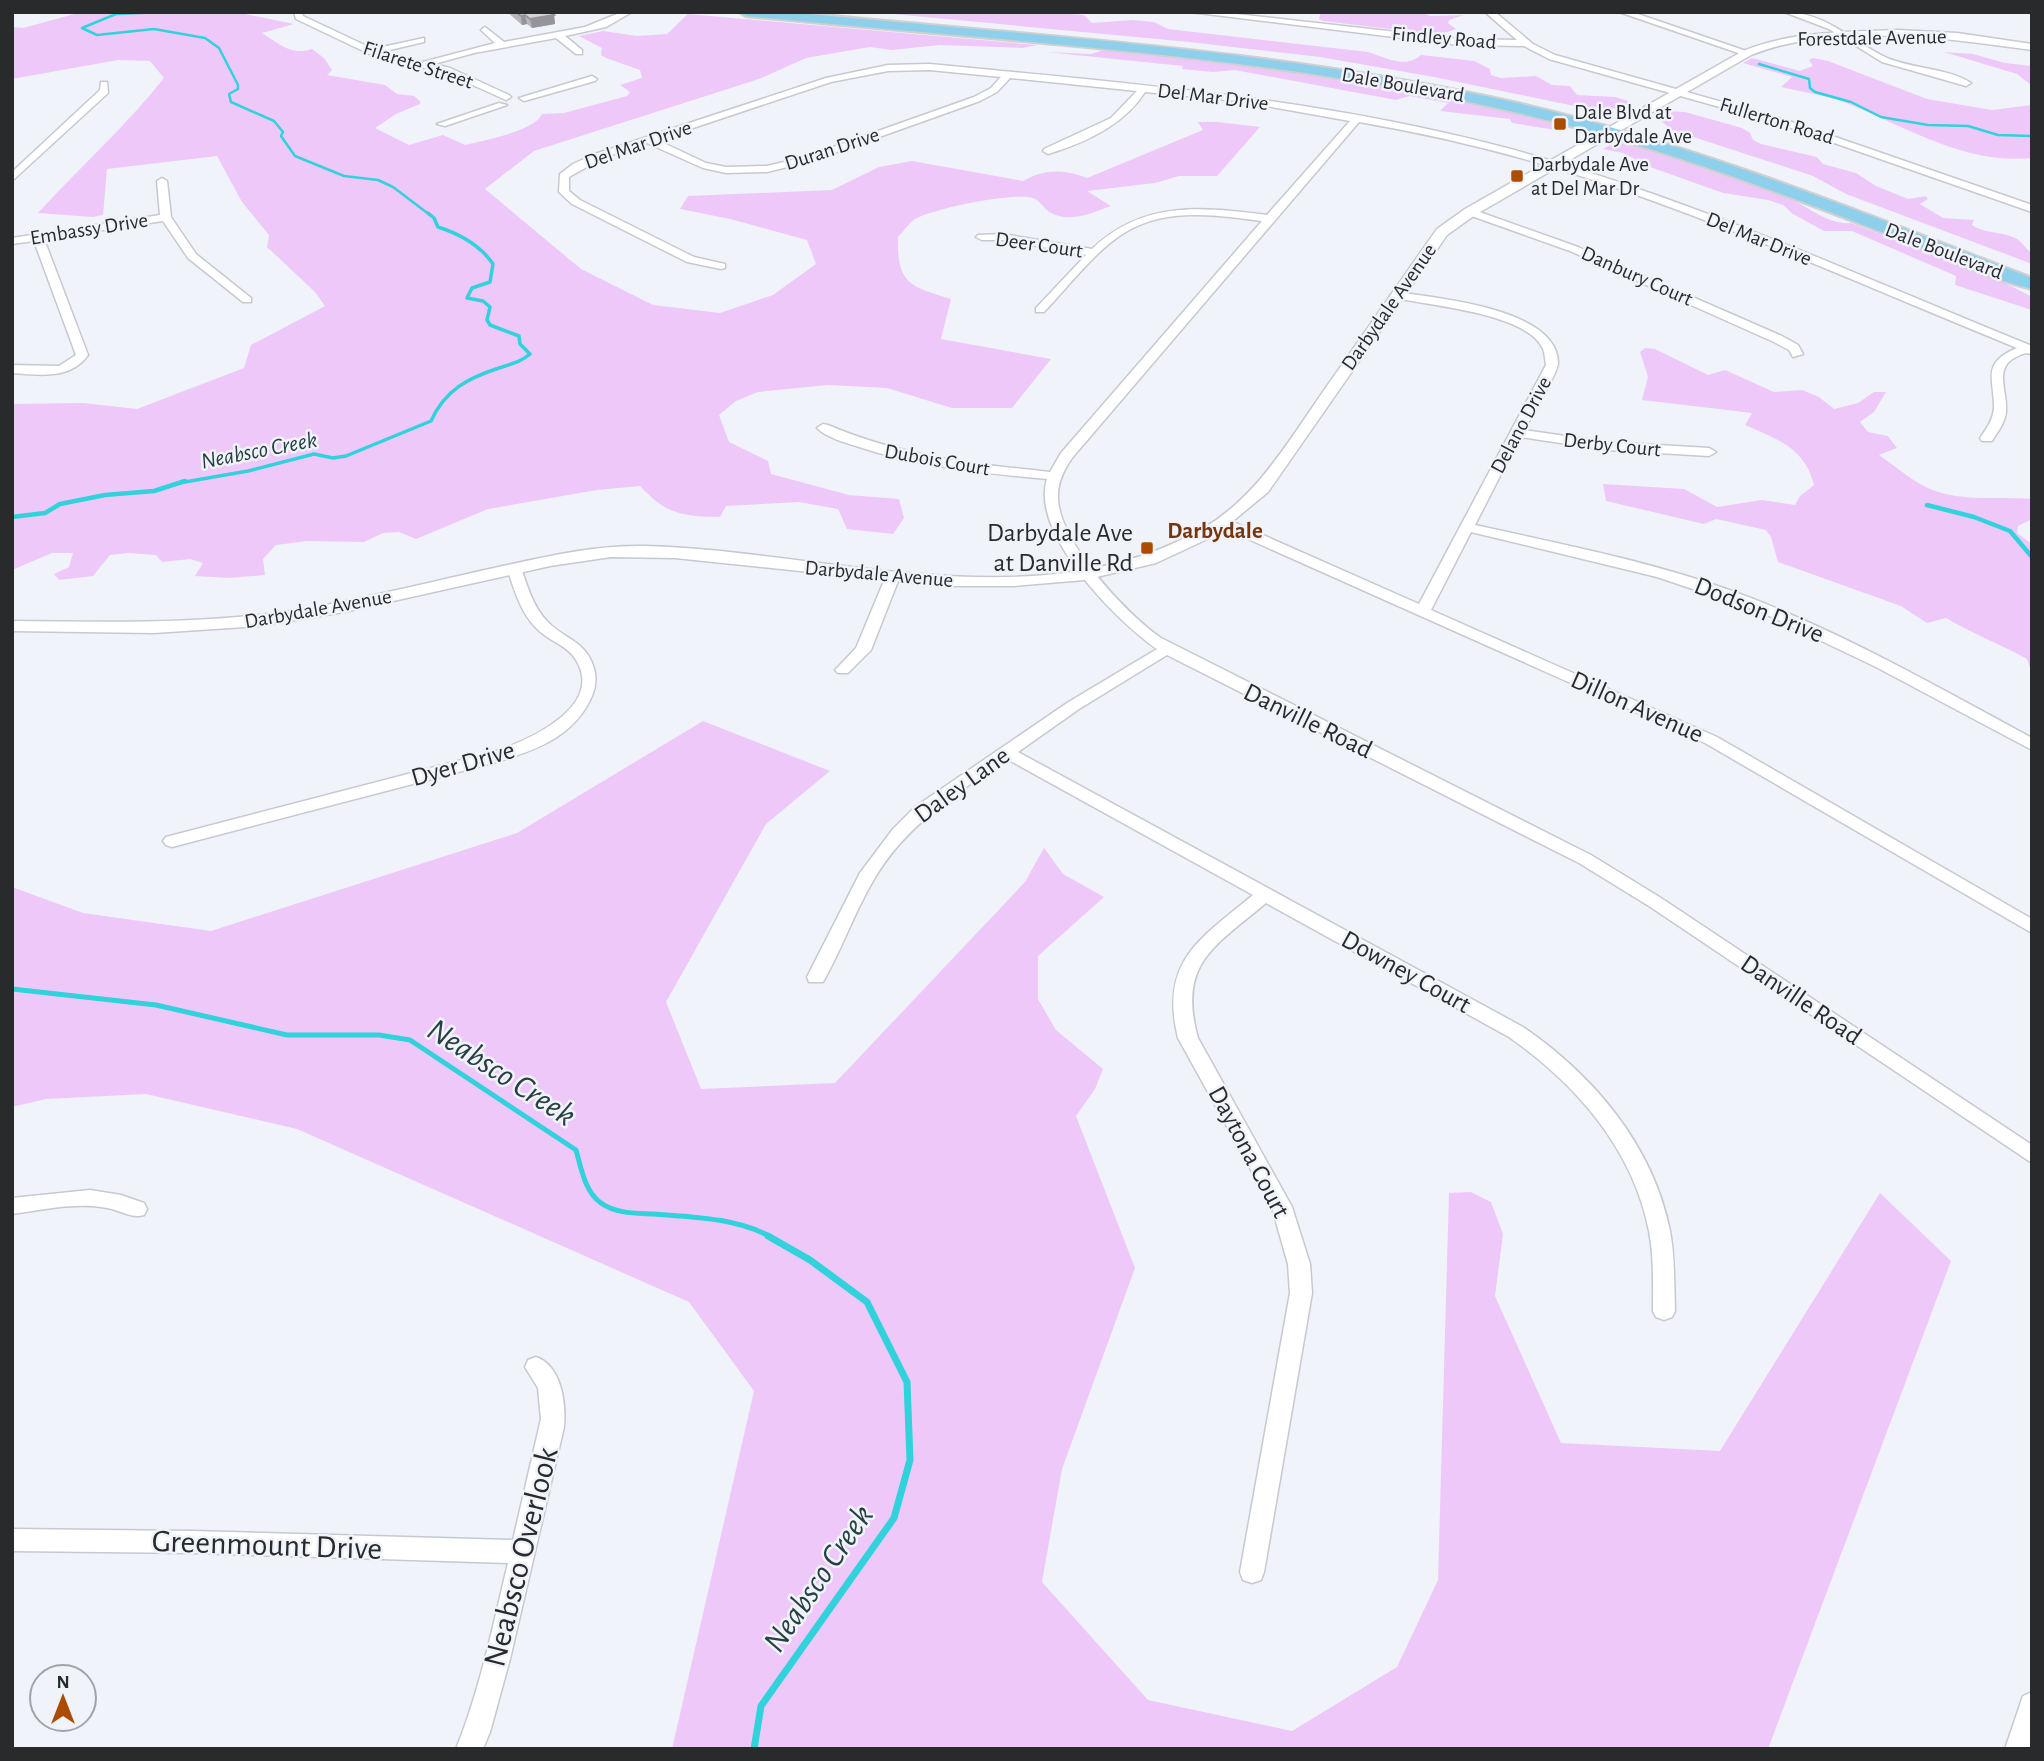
<svg xmlns="http://www.w3.org/2000/svg" width="2044" height="1761" font-family="'Alegreya Sans',sans-serif">
<style>
.green{fill:#efc8fa}
.lines{fill:none;stroke-linecap:round;stroke-linejoin:round}
.stream-far4{stroke:#31d2db;stroke-width:2.5}
.stream-far3{stroke:#31d2db;stroke-width:3.5}
.stream-far2{stroke:#31d2db;stroke-width:4.5}
.stream-far1{stroke:#31d2db;stroke-width:5}
.stream{stroke:#31d2db;stroke-width:7}
.minor-casing{stroke:#c6c9cf;stroke-width:3}
.tertiary-casing{stroke:#c6c9cf;stroke-width:3}
.primary-casing{stroke:#d0d0d1;stroke-width:4}
.minor{fill:#fff;fill-rule:evenodd}
.tertiary{fill:#fff;fill-rule:evenodd}
.primary{fill:#8ed0eb;fill-rule:evenodd}
.wall{fill:#b7b6bc}
.shaded-wall{fill:#959499}
.building{fill:#d5d4db;stroke:#959499;stroke-width:2}
.poi-dot{fill:#ac4c02;stroke:#f0f3f9;stroke-width:2.5}
.labels{text-anchor:middle;dominant-baseline:central;stroke-width:5;stroke-linejoin:round;paint-order:stroke}
.far-street-label{font-size:21px;fill:#292a2c;stroke:#f0f3f9}
.far-poi-label{font-size:21px;fill:#292a2c;stroke:#f0f3f9;text-anchor:start}
.far-water-label{font-size:23px;font-style:italic;fill:#274041;stroke:#f0f3f9}
.far-neighbourhood-label{font-size:23px;font-weight:bold;fill:#74360f;stroke:#f0f3f9}
.poi-label{font-size:26px;fill:#292a2c;stroke:#f0f3f9;text-anchor:end}
.street-label{font-size:26px;fill:#292a2c;stroke:#f0f3f9}
.near-street-label{font-size:32px;fill:#292a2c;stroke:#f0f3f9}
.near-water-label{font-size:33px;font-style:italic;fill:#274041;stroke:#f0f3f9}
</style>
<rect width="100%" height="100%" fill="#f0f3f9"/>
<g class="green">
<path d="M82 12H235L294 24 262 33C279 44 292 56 312 49L324 58 332 70 327 75 385 85 397 94 414 96 420 101V104L396 114 375 128 409 145 443 135 465 145C483 141 535 131 542 114L564 113 627 96 630 92 620 85 642 78 640 70 606 58 601 55 602 48 579 36 603 31 637 36 667 34 688 14 1037 45 1023 48 940 45 891 50 870 47 806 58 759 79 534 151 485 189 581 269 653 305 720 313 773 295 816 264 807 240 730 219 680 209 688 196 832 190 879 167 912 161 1023 181C1044 169 1065 169 1087 178L1203 130 1198 122H1218L1260 127 1217 176H1179L1155 183 1087 191 1111 206C1091 213 1070 224 1049 212 1043 208 1041 201 1033 198 1015 192 928 209 912 221 907 226 903 232 898 237 897 285 910 286 951 299L941 339 1051 359 1012 408H952L887 388 828 385 758 392 736 401 719 415 729 442 768 461 771 474 849 495 899 499 904 518 893 534 847 529 838 509 799 502 726 506 720 517C682 516 667 515 640 486L597 490 488 509 416 539 399 532 383 533 364 542 307 541 276 545 263 559 265 575 229 578 195 576 203 563 190 559 162 562 156 555 128 553 110 555 93 576 59 580 54 574 69 567 73 553H52L12 570V404L83 403 137 409 244 368 251 345 325 306 315 292 267 247 269 235 242 202 217 156 107 169 103 215 93 217 38 213C80 167 126 126 164 78L150 61 118 60 12 79V27L23 28Z"/>
<path d="M872 12H1047L1084 15 1092 23 1132 20 1154 22 1168 29 1368 52C1387 58 1405 69 1421 55L1474 61 1490 69 1491 75 1501 78 1536 76 1552 85 1570 86 1577 95 1615 97 1628 101 1629 104C1614 112 1595 109 1579 107L1434 77 1320 57 1189 42Z"/>
<path d="M1321 12H1422L1430 16 1464 15 1449 20 1448 23 1456 29 1439 35 1323 21 1319 19Z"/>
<path d="M1104 50C1226 63 1348 74 1468 101 1500 109 1533 119 1565 127L1562 131 1512 123 1510 119 1440 111 1448 103 1410 96 1396 100 1235 70 1213 72 1182 69 1183 66 1046 52 1091 54Z"/>
<path d="M1944 52 1973 54 2005 63 2032 66V94L2030 84 2017 74Z"/>
<path d="M1752 58 1800 71 1813 66 1809 60 1813 58 1828 61 1927 99 1992 110 2032 105V158C1964 165 1905 126 1844 102 1824 95 1802 92 1781 87L1792 77 1743 63Z"/>
<path d="M1664 111 1685 112 1742 128 1750 133 1753 140 1761 144 1817 157 1823 164 1856 173 1876 186 1908 199 1926 196 1928 199 1920 204 1943 218 1974 220 1972 225C1984 234 2001 231 2015 238 2022 241 2025 249 2032 253V264L1846 194 1813 176 1672 130 1657 118Z"/>
<path d="M1615 142C1643 145 1672 156 1699 165 1728 175 1758 184 1786 196 1807 206 1828 225 1851 223L1988 274 2032 297V310L1955 285 1956 276 1852 231H1824L1793 214 1783 205 1768 200 1723 193 1653 168 1623 153 1603 149Z"/>
<path d="M1645 348 1655 349 1708 375 1725 370 1774 392 1802 390 1819 397 1834 409 1858 403 1874 392H1886L1874 412 1860 422 1868 432 1888 436 1897 448 1879 455C1894 465 1908 478 1924 486 1955 503 1998 496 2032 499V519L2018 526 2017 533 2032 544V674L2027 659C2000 644 1973 634 1946 618L1927 623 1901 606 1778 562 1771 537 1766 530 1716 519 1704 524 1606 501 1603 484 1684 489 1717 507 1762 500 1795 505 1800 496 1814 485C1805 448 1777 439 1745 425L1752 413 1642 400 1648 377 1640 352Z"/>
<path d="M703 721 830 771 766 824 666 1002 701 1089 835 1083 1025 882 1044 848 1063 874 1104 897 1038 956V999L1056 1030 1103 1069 1095 1089 1076 1116 1135 1268 1062 1469 1042 1582 1148 1700 1292 1731 1397 1667 1438 1580 1449 1193 1471 1192 1491 1202 1503 1234 1495 1296 1561 1443 1720 1451 1880 1193 1951 1261 1768 1749H672L754 1391 689 1302 297 1129 146 1094 46 1099 12 1107V887L83 913 211 931 517 833Z"/>
</g>
<g class="lines">
<g class="stream-far4">
<path d="M163 12 116 14 82 28 97 35 154 29 205 38 219 48 238 85V89L229 94 231 102 274 121 283 132 281 136 295 156 344 176 378 180 393 187 430 215"/>
<path d="M1759 64 1809 79 1810 88 1815 92 1851 102 1881 117 1928 125 1968 126 1998 135 2032 136"/>
</g>
<path class="stream-far3" d="M179 483 248 471 314 454 333 458 346 456 431 421C445 390 468 378 499 368 511 364 521 362 530 354L520 344 519 336 490 325 487 320 490 307 483 301 467 298 472 288 490 282 493 264C480 245 460 234 438 227L434 218 428 213"/>
<g class="stream-far2">
<path d="M1927 505 1974 517 2010 531 2032 557"/>
<path d="M12 517 45 513 60 504 105 495 154 491 185 481"/>
</g>
<path class="stream-far1" d="M12 989 156 1005 287 1035H379L410 1040 576 1150C581 1168 585 1192 601 1203 616 1214 637 1213 654 1214 693 1217 737 1218 771 1237"/>
<path class="stream" d="M754 1749 761 1706 894 1518 910 1460 907 1382 867 1302 810 1260 768 1236"/>
<g class="minor-casing">
<g id="minor">
<path d="M294 12H302L303 16 373 49 424 38V42L381 52 423 62 495 43 481 30 485 27 504 42 585 27 622 12H632L606 27 565 36 582 50V54H576L556 38 474 53 434 64 450 68 509 95 511 97 506 100 444 72 380 59 296 19Z"/>
<path d="M1190 12H1219L1459 39 1517 40 1485 12H1495L1533 44 1555 55 1786 120 2032 205V212L1780 124 1549 59 1524 46 1459 45Z"/>
<path d="M1619 12H1632L1752 53 1744 55Z"/>
<path d="M1784 12C1825 12 1852 41 1887 58 1913 69 1948 68 1971 83L1966 86 1882 62 1829 29Z"/>
<path d="M930 64C1121 83 1313 97 1499 146 1682 194 1856 275 2032 346V354C2026 352 2022 354 2016 357 1993 368 2008 392 2006 412 2005 423 1998 431 1992 441H1982L1980 438C1987 428 1993 420 1994 408 1994 378 1981 363 2017 348 1877 291 1739 229 1596 181 1519 155 1439 136 1359 122L1072 458C1064 470 1057 483 1058 498 1059 542 1126 614 1161 638L1591 855 1661 898 2032 1145V1163L1649 906 1579 863 1167 655 1079 709 1018 752 1523 1027C1593 1075 1653 1145 1670 1231 1675 1257 1674 1284 1675 1311L1672 1317 1664 1320 1656 1317 1653 1311C1653 1284 1654 1257 1649 1231 1633 1149 1576 1084 1509 1037L1266 903C1215 946 1177 963 1198 1038L1292 1207 1310 1264 1312 1293 1264 1572 1261 1580 1252 1583 1243 1580 1240 1572 1290 1293 1288 1264 1272 1208 1178 1038C1159 961 1200 939 1253 895L1007 759C956 794 904 826 873 881 854 913 842 949 823 982H809L807 977 860 873 893 829 915 807 1067 703 1157 649C1116 621 1030 533 1047 479 982 473 918 467 856 446 843 442 826 437 817 428L823 424 828 425C900 456 973 464 1050 472L1061 453 1262 221C1217 215 1165 207 1124 233 1096 250 1068 287 1044 312H1036V308L1086 255 1003 240H982L976 237 978 235 1003 234 1092 249C1143 200 1202 207 1267 215L1350 121 1238 101 1145 92C1124 125 1085 143 1048 154L1043 151 1044 149 1111 118 1137 91 1010 78 997 92 980 101 812 161 767 172 726 173 703 168 647 143 603 158 569 177V191L580 200 694 257 725 264V268L721 269 687 262 572 204 559 192 560 174 573 164 595 154 826 78 888 65ZM930 70 1001 77 991 88 974 97 805 157 767 166 726 167 706 163 657 140 831 82 888 71Z"/>
<path d="M592 76 597 79 595 81 524 101 519 98Z"/>
<path d="M101 82H107L108 93 12 181V172L100 90Z"/>
<path d="M499 103 507 105 445 126 437 124Z"/>
<path d="M162 178 167 181 171 217 196 254 251 298V302H243L188 258 163 221 44 239 88 355C70 380 39 375 12 373V365L59 366 76 355 34 241 12 244V238L160 215 157 181Z"/>
<path d="M1466 210H1474L1578 247 1782 336 1798 345 1803 354 1793 357 1789 350 1774 342 1570 251 1466 214Z"/>
<path d="M1396 292C1435 298 1558 308 1558 363 1558 373 1531 418 1524 430L1607 442 1709 448 1716 452 1709 456 1607 450 1520 437 1475 525C1561 544 1649 561 1732 591 1837 629 1934 685 2032 738V750L1876 667 1761 612 1657 577 1471 532 1431 610 1717 737 2032 919V933L1705 743 1219 526V520H1229L1419 604 1546 365C1545 360 1545 354 1543 349 1527 312 1427 306 1392 297L1390 295Z"/>
<path d="M514 564 521 568C528 588 534 610 551 625 563 636 579 641 588 655 596 668 598 682 592 696 574 738 533 751 493 763L172 847 166 845 163 841 166 837 496 751C530 740 608 705 574 657 566 646 553 642 543 634 522 618 515 592 507 568Z"/>
<path d="M893 572 900 576 871 650 848 673H838L835 670 838 667 856 648 886 576Z"/>
<path d="M90 1190 121 1195 144 1203 147 1209 144 1215C132 1219 120 1210 107 1208 76 1202 43 1210 12 1214V1198Z"/>
<path d="M536 1357C562 1366 566 1404 564 1427L510 1659 490 1732 483 1749H456C480 1690 493 1625 508 1563L193 1553 12 1551V1529L193 1531 513 1540 541 1419 538 1388 525 1367 528 1360Z"/>
<path d="M2032 1692 2031 1749H2005L2023 1696Z"/>
</g>
</g>
<g class="tertiary-casing">
<path id="tertiary" d="M1897 30 1957 33 2032 44V50C1946 38 1833 22 1751 55L1475 215 1447 235 1268 492 1216 535 1156 563 1084 580 1014 586H943L675 558 611 557 550 566 344 612 260 626 154 633 12 631V621C114 622 215 625 315 607 375 596 435 581 494 568 544 557 593 545 644 546 824 550 1034 624 1202 529 1258 497 1291 437 1327 386 1364 334 1400 281 1437 229L1465 209 1743 51C1792 31 1845 32 1897 30Z"/>
</g>
<g class="primary-casing">
<path id="primary" d="M739 12H790C1034 36 1282 49 1522 104 1697 145 1864 213 2032 278V289C1983 277 1936 253 1889 235 1788 196 1686 157 1581 129 1310 55 1024 44 746 16Z"/>
</g>
<use href="#minor" class="minor"/>
<use href="#tertiary" class="tertiary"/>
<use href="#primary" class="primary"/>
</g>
<path class="wall" d="M507 12H550L554 15 555 24 532 28 527 24 522 25Z"/>
<g class="shaded-wall">
<path d="M525 15 527 24 522 25 521 16Z"/>
<path d="M554 15 555 24 532 28 530 19Z"/>
</g>
<path class="building" d="M516 12H550L554 15 530 19 525 15 521 16Z"/>
<g class="poi-dot">
<rect x="1553" y="117" width="14" height="14" rx="3.5"/>
<rect x="1510" y="169" width="14" height="14" rx="3.5"/>
<rect x="1140" y="541" width="14" height="14" rx="3.5"/>
</g>
<g class="labels">
<g class="far-street-label">
<text transform="translate(1444 38) rotate(5)">Findley Road</text>
<text transform="translate(1872 38) rotate(-1)">Forestdale Avenue</text>
<text transform="translate(418 65) rotate(18)">Filarete Street</text>
<text transform="translate(1403 85) rotate(10)">Dale Boulevard</text>
<text transform="translate(1213 97) rotate(7)">Del Mar Drive</text>
<text transform="translate(1777 121) rotate(17)">Fullerton Road</text>
<text transform="translate(638 145) rotate(-19)">Del Mar Drive</text>
<text transform="translate(832 149) rotate(-18)">Duran Drive</text>
<text transform="translate(89 229) rotate(-9)">Embassy Drive</text>
<text transform="translate(1759 239) rotate(22)">Del Mar Drive</text>
<text transform="translate(1039 245) rotate(8)">Deer Court</text>
<text transform="translate(1944 251) rotate(21)">Dale Boulevard</text>
<text transform="translate(1637 276) rotate(24)">Danbury Court</text>
<text transform="translate(1389 307) rotate(-55)">Darbydale Avenue</text>
<text transform="translate(1521 425) rotate(-62)">Delano Drive</text>
<text transform="translate(1612 445) rotate(6)">Derby Court</text>
<text transform="translate(937 460) rotate(10)">Dubois Court</text>
<text transform="translate(879 574) rotate(5)">Darbydale Avenue</text>
<text transform="translate(318 609) rotate(-10)">Darbydale Avenue</text>
</g>
<g class="far-poi-label">
<text x="1574" y="112">Dale Blvd at<tspan x="1574" dy="24">Darbydale Ave</tspan></text>
<text x="1531" y="164">Darbydale Ave<tspan x="1531" dy="24">at Del Mar Dr</tspan></text>
</g>
<g class="far-water-label">
<text transform="translate(259 451) rotate(-11)">Neabsco Creek</text>
</g>
<g class="far-neighbourhood-label">
<text x="1215" y="531">Darbydale</text>
</g>
<g class="poi-label">
<text x="1133" y="533">Darbydale Ave<tspan x="1133" dy="30">at Danville Rd</tspan></text>
</g>
<g class="street-label">
<text transform="translate(1759 610) rotate(22)">Dodson Drive</text>
<text transform="translate(1637 707) rotate(24)">Dillon Avenue</text>
<text transform="translate(1308 721) rotate(26)">Danville Road</text>
<text transform="translate(463 764) rotate(-16)">Dyer Drive</text>
<text transform="translate(962 785) rotate(-36)">Daley Lane</text>
<text transform="translate(1406 972) rotate(29)">Downey Court</text>
<text transform="translate(1801 1000) rotate(34)">Danville Road</text>
<text transform="translate(1249 1152) rotate(62)">Daytona Court</text>
</g>
<g class="near-street-label">
<text transform="translate(267 1545) rotate(2)">Greenmount Drive</text>
<text transform="translate(521 1557) rotate(-76)">Neabsco Overlook</text>
</g>
<g class="near-water-label">
<text transform="translate(501 1073) rotate(33)">Neabsco Creek</text>
<text transform="translate(819 1579) rotate(-56)">Neabsco Creek</text>
</g>
</g>
<rect width="2044" height="1761" fill="none" stroke="#292a2c" stroke-width="28"/>
<g transform="translate(63 1698)"><circle r="33" fill="#f0f3f9" stroke="#a0a3a7" stroke-width="2"/>
<path d="M0-5L12 26L0 18L-12 26Z" fill="#ac4c02"/>
<text y="-10" font-size="19" font-weight="bold" text-anchor="middle" fill="#292a2c">N</text>
</g>
</svg>
